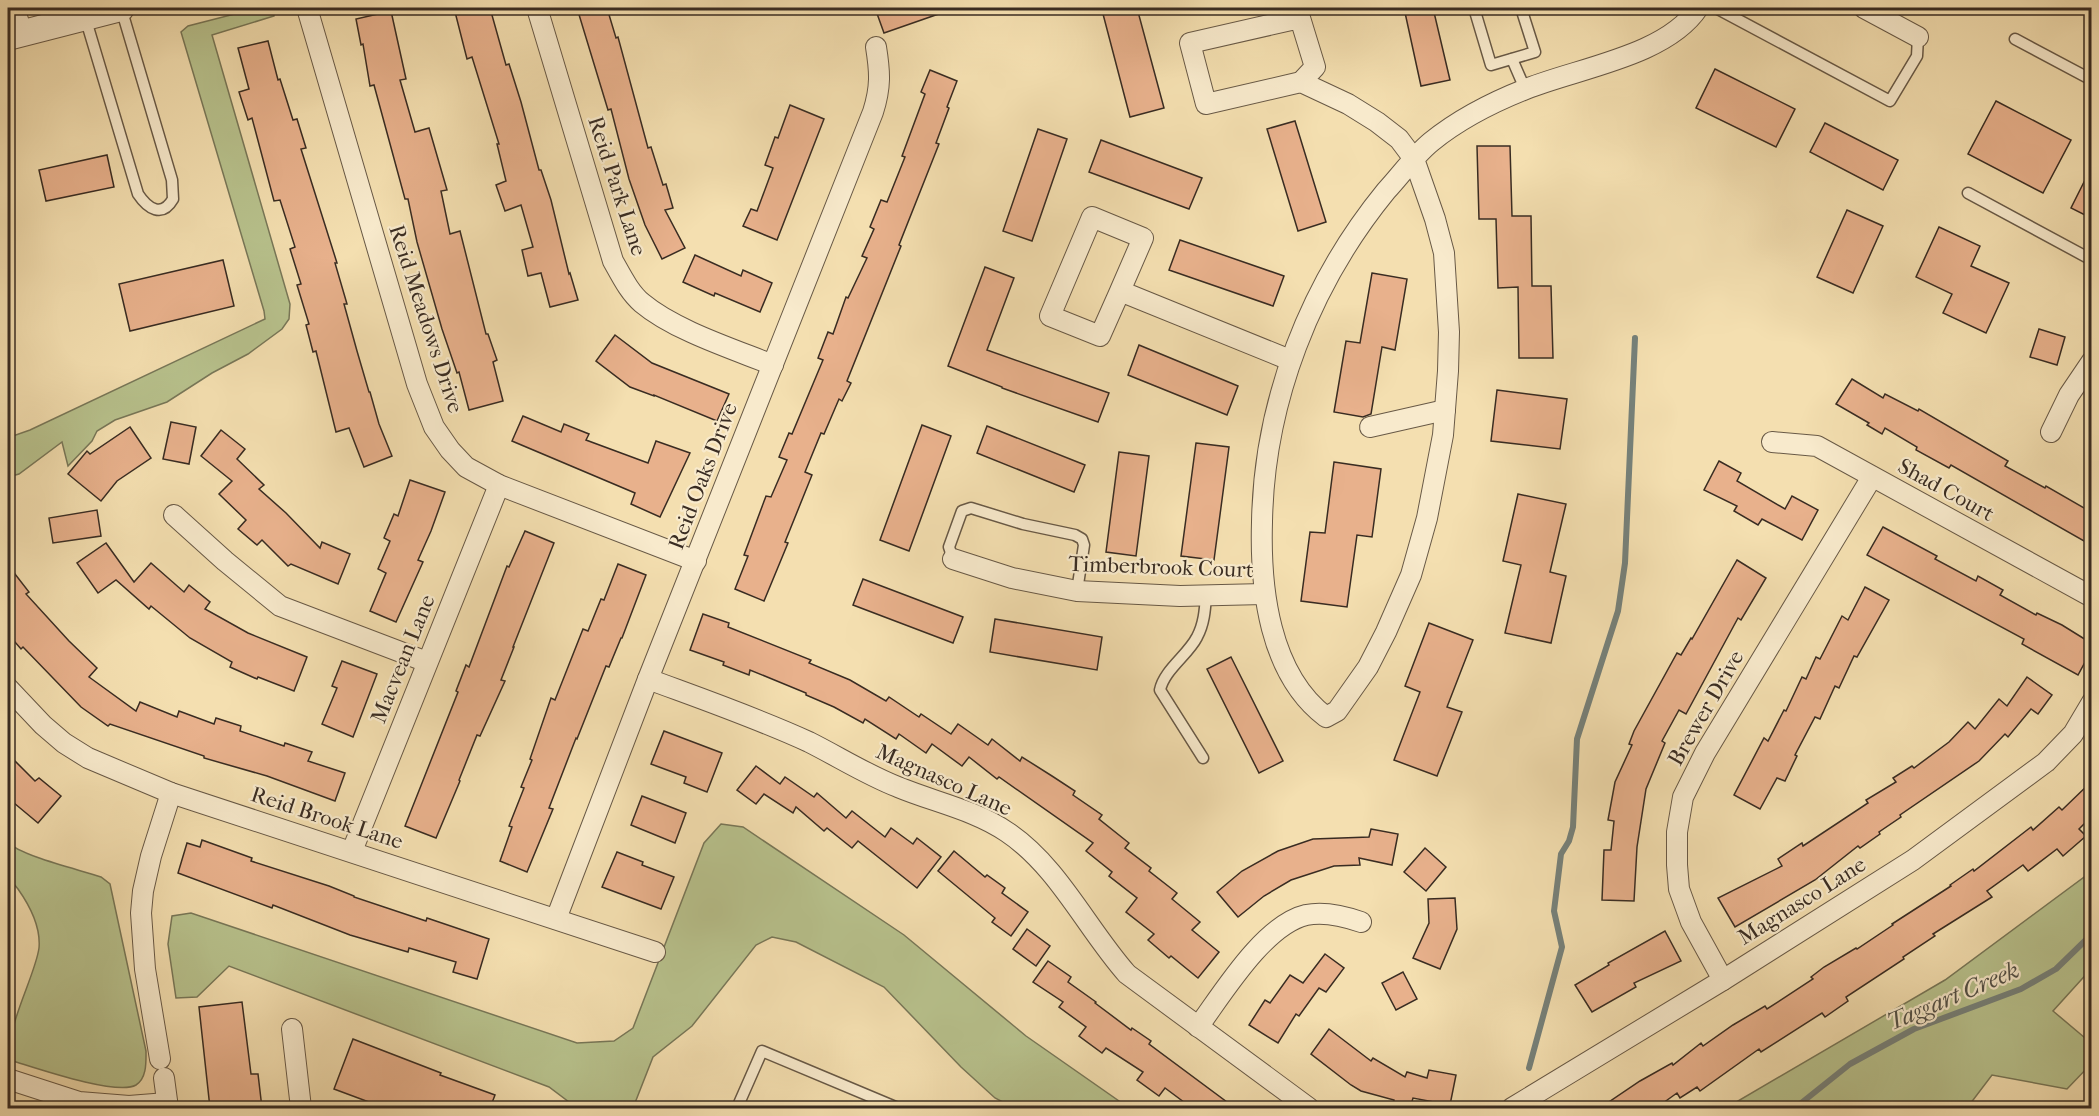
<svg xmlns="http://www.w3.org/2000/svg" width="2099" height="1116" font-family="'IM FELL French Canon',serif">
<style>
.green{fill:#b8c28d;stroke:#787758;stroke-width:1.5}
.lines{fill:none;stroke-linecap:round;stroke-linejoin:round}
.stream{stroke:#76817a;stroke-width:6}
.building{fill:#e8b18c;stroke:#392c22;stroke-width:1.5}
.service-casing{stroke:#685946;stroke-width:13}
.minor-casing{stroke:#685946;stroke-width:22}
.tertiary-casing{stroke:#685946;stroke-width:28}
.service{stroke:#f8eacc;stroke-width:10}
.minor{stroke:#f8eacc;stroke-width:20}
.tertiary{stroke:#f8eacc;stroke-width:26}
.labels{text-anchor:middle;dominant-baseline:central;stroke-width:4.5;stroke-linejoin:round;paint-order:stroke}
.street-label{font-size:22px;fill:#392c22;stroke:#f8eacc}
.water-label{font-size:24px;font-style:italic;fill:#525047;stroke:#f8eacc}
</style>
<rect width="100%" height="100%" fill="#f4dfb0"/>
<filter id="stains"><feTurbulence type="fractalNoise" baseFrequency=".00333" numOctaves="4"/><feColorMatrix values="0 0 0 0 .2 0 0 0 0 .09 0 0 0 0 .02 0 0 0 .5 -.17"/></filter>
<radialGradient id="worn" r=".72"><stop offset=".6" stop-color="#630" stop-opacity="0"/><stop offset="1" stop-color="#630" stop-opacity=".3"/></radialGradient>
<g class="green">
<path d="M258 8H273L274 16 212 35 290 304 289 319 282 329 248 354 212 373 167 402 115 420 97 431 92 441 68 466 62 442 19 474 8 477V435L13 436 30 430 265 319 264 311 181 32 188 26Z"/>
<path d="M721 824 743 827 904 935 1026 1036 1129 1108H1014L995 1098 961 1067 884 987 796 942 772 937 756 945 692 1026 653 1057 633 1108H577L549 1087 229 966 197 997 176 998 168 944 172 916 191 913 577 1043 614 1041 633 1028 704 843Z"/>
<path d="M8 842C20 856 81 870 101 877L110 884 146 1051C146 1062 147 1078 136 1085 117 1096 36 1068 13 1061 0 1037 35 978 39 948 41 926 30 906 18 889 15 885 9 879 8 874 5 865 7 852 8 842Z"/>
<path d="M2091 872V969L2053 1011 2091 1043V1064L2067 1089 1992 1075 1967 1108H1726L1945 980Z"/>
</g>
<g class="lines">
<g class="stream">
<path d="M1529 1068 1562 947 1554 911 1561 854 1569 841 1573 827 1577 739 1618 611 1625 563 1635 338"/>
<path d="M1795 1108 1850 1064 1914 1029 2021 989 2056 969 2092 934"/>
</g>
</g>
<g class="building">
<path d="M454 8H490L506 65 509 64 521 102 539 170H541L551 200 569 274 570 273 578 300 550 307 541 273 528 276 522 250 533 247 521 205 505 211 496 185 506 181 497 144H499L472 57 467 59Z"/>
<path d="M577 8H607L616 38 618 37 648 148 651 147 663 185 666 184 673 208 665 210 685 248 662 259 645 225 629 179 611 109 608 110Z"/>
<path d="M875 8H949L950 10 884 33Z"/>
<path d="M1127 8H1137L1164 108 1130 117 1103 14Z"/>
<path d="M1404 8H1433L1450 80 1421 86Z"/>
<path d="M391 11 406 79 400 80 415 132 429 128 447 190 441 191 450 234 460 231 486 334H488L497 360 493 362 503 401 469 410 459 372 457 373 442 329 417 242 408 199H405L374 85 370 86 363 44 361 45 356 19Z"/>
<path d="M268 41 278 80 280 79 293 120 297 119 306 148 301 149 337 263H335L347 304H344L357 351 369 392H370L379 424 392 456 364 467 349 428 336 432 316 351 313 352 306 325 309 324 297 285 301 284 290 249 295 247 280 200 274 201 252 118 248 120 239 92 249 89 238 48Z"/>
<path d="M1715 69 1795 109 1776 147 1696 108Z"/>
<path d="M930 70 957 81 947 107 949 108 936 143 939 144 899 245 901 246 847 381 851 383 842 401 839 399 824 434 821 433 805 472 812 475 785 542 788 543 764 601 735 589 748 556 744 555 766 496 771 497 787 460 779 457 789 433 792 434 823 360 818 358 828 332 833 334 846 297 848 298 867 258 862 256 874 229 870 227 881 200 887 202 905 157 902 156 925 94 921 92Z"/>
<path d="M1996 101 2071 140 2043 193 1968 154Z"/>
<path d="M790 105 824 119 777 240 743 226 751 209 757 211 773 168 765 165 775 137 778 138Z"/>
<path d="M1295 121 1326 222 1298 231 1267 129Z"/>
<path d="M1825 123 1898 160 1883 190 1810 152Z"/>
<path d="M1038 129 1067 139 1032 241 1003 231Z"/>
<path d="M1101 140 1202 178 1189 209 1089 172Z"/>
<path d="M1477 146H1510L1512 216H1531L1532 286H1551L1553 358H1519L1518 287 1498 288 1496 219H1479Z"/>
<path d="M107 155 114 187 46 201 39 170Z"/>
<path d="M2091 168V218L2071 208Z"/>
<path d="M1847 210 1883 226 1853 293 1817 277Z"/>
<path d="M1939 227 1980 246 1971 266 2009 283 1986 333 1943 313 1952 294 1916 277Z"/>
<path d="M1180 240 1284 276 1273 306 1169 270Z"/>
<path d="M695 255 741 276 743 270 772 283 760 312 715 293 714 296 683 282Z"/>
<path d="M223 260 234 306 130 331 119 284Z"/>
<path d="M985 267 1014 278 987 350 1109 393 1098 422 1002 388V387L948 366Z"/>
<path d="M1372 273 1407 279 1395 350 1382 347 1371 414 1363 417 1334 412 1346 341 1360 343Z"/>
<path d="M2039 329 2065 337 2057 365 2030 357Z"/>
<path d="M615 335 652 363 729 394 717 421 654 395V396L630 387 596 361Z"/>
<path d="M1139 345 1238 386 1227 415 1128 375Z"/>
<path d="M1852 379 1883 398 1885 394 1918 411 1919 409 2008 461 2005 466 2045 488 2046 486 2091 512V545L1951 465 1949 468 1916 450 1917 447 1885 428 1882 434 1867 425 1869 423 1836 404Z"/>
<path d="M1497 390 1567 399 1560 449 1491 441Z"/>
<path d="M523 416 561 432 564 424 589 434 586 440 648 463 656 441 690 453 660 517 631 504 635 493 512 441Z"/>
<path d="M171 422 196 427 189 464 163 459Z"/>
<path d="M922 425 951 436 909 551 880 540Z"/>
<path d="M987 426 1085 465 1074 492 977 453Z"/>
<path d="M130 427 151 458 117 481 101 501 68 474 87 451 90 454Z"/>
<path d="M221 430 245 449 237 459 264 485 259 489 286 513 320 548 322 542 350 554 338 584 291 564 288 566 262 540 257 545 238 529 246 520 219 494 232 481 201 456Z"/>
<path d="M1196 443 1229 447 1214 560 1181 556Z"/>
<path d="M1119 452 1149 456 1136 556 1106 552Z"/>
<path d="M1719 461 1741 473 1737 481 1785 509 1792 496 1818 510 1802 540 1762 519 1758 525 1734 511 1737 506 1704 490Z"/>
<path d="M1334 462 1381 469 1372 537 1357 535 1347 607 1301 601 1310 532 1325 533Z"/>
<path d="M410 480 445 492 431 531 418 560 423 562 396 622 370 611 386 573 378 569 390 541 384 538 394 514 398 516Z"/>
<path d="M1518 494 1566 504 1550 572 1566 576 1551 643 1505 633 1521 565 1503 561Z"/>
<path d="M97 510 101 536 53 543 49 518Z"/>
<path d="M1883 527 1937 556 1935 559 1976 581 1978 576 2003 590 2000 595 2036 615 2037 613 2062 625 2091 643V651L2078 675 2022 644 2024 639 1867 555Z"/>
<path d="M525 531 554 543 513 647H514L501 680 505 681 480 736 477 735 459 780 460 781 436 838 405 826 458 692 456 691 466 665 469 667 507 566 509 567Z"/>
<path d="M106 543 134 582 151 563 184 592 189 585 210 602 205 609 248 633 307 657 294 691 258 677 257 679 230 667 232 662 190 638 151 606 149 609 116 580 98 593 77 563Z"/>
<path d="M1737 560 1766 578 1741 620 1738 618 1686 714 1679 710 1662 741 1665 743 1646 789 1637 847 1634 901 1602 900 1604 850H1611L1614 821 1608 820 1615 782 1632 745 1629 744 1634 731 1677 653 1681 655 1691 638 1692 639Z"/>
<path d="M618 564 646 575 622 638H621L609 667 606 666 577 739 576 738 549 808 553 809 527 872 500 861 512 827 509 826 524 788 521 787 532 760 530 759 551 698 555 700 583 629 588 631 601 599 604 600Z"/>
<path d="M8 565 29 592 26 594 69 641 97 668 89 677 136 711 140 702 177 717 179 711 214 724 216 718 241 726 240 731 284 746 285 743 312 752 308 761 345 773 335 801 267 776 204 758V756L110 724 108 726 81 707 23 647 21 649 8 634Z"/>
<path d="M863 579 963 617 953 643 853 605Z"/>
<path d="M1865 587 1889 600 1857 657 1854 656 1839 688 1835 686 1820 719 1815 717 1795 755 1797 756 1785 781 1777 778 1760 809 1734 795 1764 738 1768 741 1784 710 1786 711 1802 677 1806 679 1816 657 1820 659 1842 616 1848 620Z"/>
<path d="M703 614 729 623 728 627 811 660 809 663 850 680 886 701 889 697 919 717 921 714 951 734 958 724 988 745 992 739 1020 761 1022 757 1052 776 1075 791 1073 795 1102 815 1099 819 1129 843 1125 848 1151 868 1149 871 1177 893 1172 899 1200 922 1192 930 1219 952 1198 978 1171 956 1169 958 1148 940 1154 934 1126 912 1137 898 1109 876 1112 872 1086 851 1093 843 999 777 997 779 969 757 962 766 932 744 926 753 899 734 896 739 865 719 863 723 834 707 806 695V693L750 670 749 675 723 665 724 662 690 650Z"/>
<path d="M995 619 1102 637 1097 670 990 652Z"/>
<path d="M1429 623 1473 640 1447 707 1462 712 1437 776 1394 760 1420 692 1405 686Z"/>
<path d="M1231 657 1283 761 1259 773 1207 669Z"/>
<path d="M342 661 377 674 353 737 322 724 337 688 332 686Z"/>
<path d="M2027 677 2052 695 2038 714 2031 709 2008 737 2005 734 1979 761 1900 815 1901 817 1879 832 1880 834 1860 848 1858 846 1815 880 1735 927 1718 898 1782 866 1778 859 1802 843 1803 846 1868 803 1866 800 1896 782 1893 778 1912 766 1914 768 1949 742 1968 722 1975 729 1999 699 2007 706Z"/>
<path d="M664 731 722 753 707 792 684 783 686 777 651 764Z"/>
<path d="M8 754 35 781 39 778 61 796 38 823 8 798Z"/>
<path d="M756 766 780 784 785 777 814 797 817 793 846 818 852 811 885 837 891 828 913 844 917 838 941 857 917 888 858 841 852 848 827 828 824 831 796 807 793 813 764 794 756 804 737 790Z"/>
<path d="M2091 782V817L2079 829 2086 836 2063 856 2057 849 2028 871 2023 865 1987 891 1992 897 1933 934 1935 936 1903 957 1904 959 1846 997 1848 1001 1825 1017 1822 1013 1761 1052 1759 1049 1700 1091 1697 1087 1680 1098 1677 1093 1656 1108H1600L1640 1081 1672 1063 1673 1065 1701 1043 1703 1046 1733 1025 1765 1006 1767 1009 1813 979 1811 977 1824 967 1856 948 1857 949 1893 925 1892 924 1951 886 1950 885 1973 869 1974 871 2031 827 2033 830 2059 807 2062 810Z"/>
<path d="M642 796 686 813 675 843 631 825Z"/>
<path d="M1371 829 1398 834 1392 865 1359 858 1360 865 1334 866 1291 880 1264 896 1238 917 1217 892 1242 871 1278 851 1313 839 1369 837Z"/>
<path d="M202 840 252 858 251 861 329 886 354 896V897L426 921 427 918 489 939 477 979 453 972 456 962 409 948 408 952 350 935 273 905 272 908 178 873 187 843 200 847Z"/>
<path d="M1425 848 1446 867 1426 891 1404 872Z"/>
<path d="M954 851 985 877 987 875 1005 888 1002 893 1028 912 1011 936 992 922 995 918 938 871Z"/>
<path d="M617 852 643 862 642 865 674 877 661 909 602 887Z"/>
<path d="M1455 898 1457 929 1440 969 1413 958 1429 923 1428 899Z"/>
<path d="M1027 929 1050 946 1036 966 1013 949Z"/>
<path d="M1665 931 1681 961 1634 983 1636 987 1592 1012 1575 985 1609 965 1608 963Z"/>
<path d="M1325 954 1344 968 1326 992 1319 988 1299 1016 1296 1014 1278 1043 1249 1025 1265 1000 1270 1003 1290 975 1303 983Z"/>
<path d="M1048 961 1071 977 1068 982 1096 1002 1095 1003 1131 1030 1132 1028 1151 1041 1149 1044 1235 1108H1192L1165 1088 1159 1096 1137 1080 1143 1072 1106 1048 1102 1053 1079 1036 1086 1027 1059 1007 1063 1002 1033 982Z"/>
<path d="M1403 972 1417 999 1396 1010 1382 983Z"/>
<path d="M242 1002 251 1074H258L262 1108H210L199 1007Z"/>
<path d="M1329 1029 1371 1061 1373 1058 1405 1077 1407 1072 1427 1078 1429 1070 1456 1075 1450 1105 1413 1098 1410 1108H1404L1393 1105 1394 1100 1361 1091 1351 1085 1311 1054Z"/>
<path d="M353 1039 441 1073 440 1075 495 1095 490 1108H385L334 1089Z"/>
</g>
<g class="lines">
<g class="service-casing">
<g id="service">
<path d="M1474 8 1491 65 1535 52 1521 8"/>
<path d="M1716 8 1890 101 1917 56 1918 37"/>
<path d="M85 17 138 194C148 209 162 218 173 199L172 180 121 8"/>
<path d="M2015 39 2092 80"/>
<path d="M1512 59 1525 89"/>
<path d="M1968 193 2092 260"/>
<path d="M953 559 949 547 962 511 971 508 1023 524 1075 535 1082 539 1084 545 1077 591"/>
<path d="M1203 758 1160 690C1164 670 1188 655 1197 637 1204 624 1205 610 1206 596"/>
<path d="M737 1108 762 1051 898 1108"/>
</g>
</g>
<g class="minor-casing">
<g id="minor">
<path d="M14 8 22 32"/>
<path d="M307 8 417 384 434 427 450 450 466 467 499 485 696 561"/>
<path d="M537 8 613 261C621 275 629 292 642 303 674 330 733 349 773 365"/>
<path d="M1864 8 1918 37"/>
<path d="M1301 82 1315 67 1300 18 1190 43 1206 104 1301 82 1348 104 1377 122 1399 139 1414 159 1435 219 1444 253 1449 332 1448 371 1443 435 1427 518 1411 575 1386 632 1368 667 1337 711 1326 717C1269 674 1260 588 1262 522 1264 402 1310 284 1386 191 1401 175 1414 156 1431 142 1458 120 1493 102 1526 89 1578 68 1666 56 1698 8"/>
<path d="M1120 291 1143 238 1092 217 1050 316 1100 336 1120 291 1290 360"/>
<path d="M1370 427 1445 410"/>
<path d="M2051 432 2069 395 2092 361"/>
<path d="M1772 442 1817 446 2092 597"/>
<path d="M174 515 225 561 280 606 427 662"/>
<path d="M953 559 1012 578 1077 591 1180 596 1264 594"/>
<path d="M648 679C702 699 757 718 809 742 839 757 867 775 898 787 934 802 975 810 1007 832 1058 866 1087 929 1127 974L1309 1108"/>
<path d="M8 688 43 725 64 743 88 758 171 793 655 952"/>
<path d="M352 851 499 485"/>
<path d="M556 919 648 679 873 112C881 87 880 72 876 47"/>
<path d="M1723 980 1691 922 1679 889 1677 865V832L1683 797 1705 753 1872 477"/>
<path d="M1198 1027C1223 993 1264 925 1306 915 1325 911 1344 916 1361 922"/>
<path d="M292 1029 301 1108"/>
<path d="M160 1059 145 969 141 913 143 891 151 856 171 793"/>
<path d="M164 1078 168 1108"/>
<path d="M8 1079 79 1102 129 1106 167 1103"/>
<path d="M1512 1108 1723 980 1913 860 2046 762 2073 734 2092 702"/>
</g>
</g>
<g class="tertiary-casing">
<path id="tertiary" d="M8 37 121 8"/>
</g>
<use href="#service" class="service"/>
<use href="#minor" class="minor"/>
<use href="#tertiary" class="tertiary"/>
</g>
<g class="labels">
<g class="street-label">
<text transform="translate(617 186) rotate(72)">Reid Park Lane</text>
<text transform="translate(426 319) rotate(72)">Reid Meadows Drive</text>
<text transform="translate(703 476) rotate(-69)">Reid Oaks Drive</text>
<text transform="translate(1946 490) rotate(29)">Shad Court</text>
<text transform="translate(1161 567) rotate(2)">Timberbrook Court</text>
<text transform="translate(403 659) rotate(-68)">Macvean Lane</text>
<text transform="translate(1706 708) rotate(-60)">Brewer Drive</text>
<text transform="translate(944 780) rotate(24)">Magnasco Lane</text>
<text transform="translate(327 818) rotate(18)">Reid Brook Lane</text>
<text transform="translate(1802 901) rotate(-32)">Magnasco Lane</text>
</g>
<g class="water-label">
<text transform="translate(1953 996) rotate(-23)">Taggart Creek</text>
</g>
</g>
<rect width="2099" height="1116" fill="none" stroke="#f4dfb0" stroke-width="30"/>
<rect x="9" y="9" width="2081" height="1098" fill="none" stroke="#392c22" stroke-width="3"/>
<rect x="15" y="15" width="2069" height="1086" fill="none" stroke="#392c22" stroke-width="1.5"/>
<rect width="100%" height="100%" filter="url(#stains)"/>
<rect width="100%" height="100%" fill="url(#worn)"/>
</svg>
